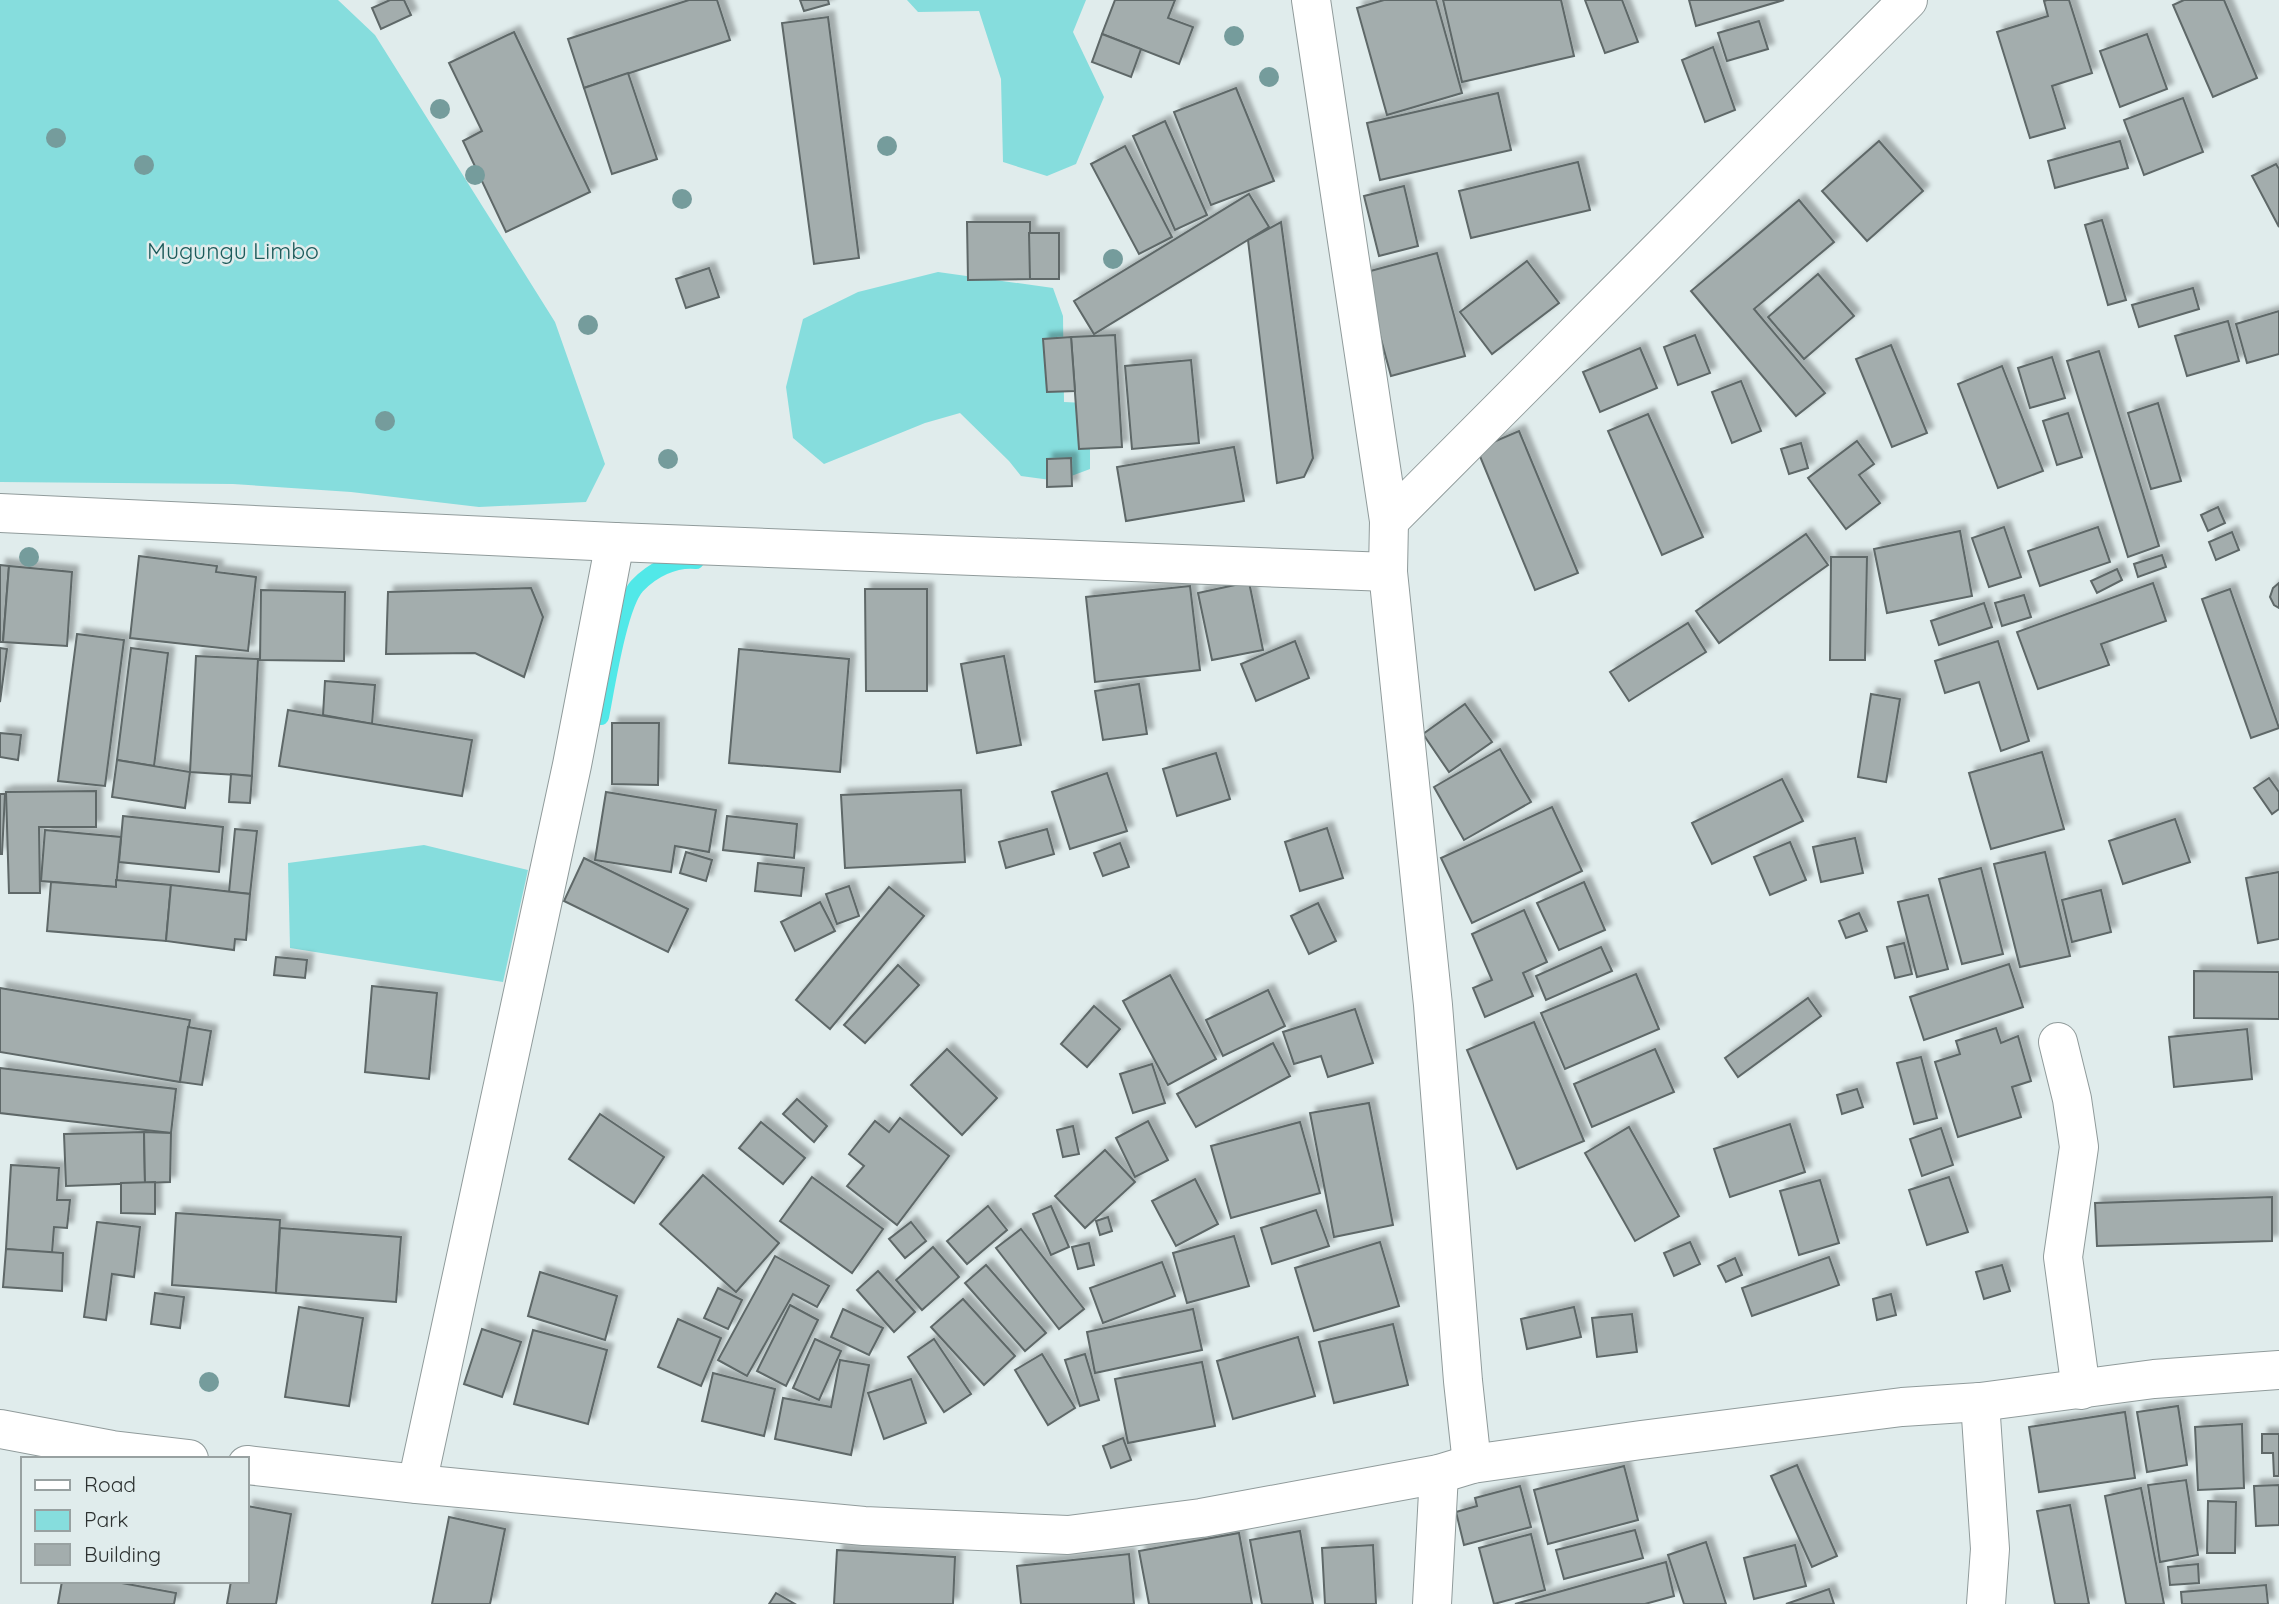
<svg xmlns="http://www.w3.org/2000/svg" width="2279" height="1604" font-family="Quicksand,sans-serif">
<style>
.green{fill:#86dddd}
.lines{fill:none;stroke-linecap:round;stroke-linejoin:round}
.stream{stroke:#51e8e8;stroke-width:16}
.building{fill:#a3adad;stroke:#5e6868;stroke-width:2;filter:url(#shadow)}
.street-casing{stroke:#909b9b;stroke-width:40}
.street{stroke:#fff;stroke-width:38}
.tree{fill:#759c9c}
.labels{text-anchor:middle;dominant-baseline:central;stroke-width:5;stroke-linejoin:round;paint-order:stroke}
.park-label{font-size:23px;fill:#1d5b5b;stroke:#e0ecec}
</style>
<defs>
<filter id="shadow"><feDropShadow dx="6" dy="-6" stdDeviation="2" flood-color="#0004"/></filter>
</defs>
<rect width="100%" height="100%" fill="#e0ecec"/>
<g class="green">
<path d="M0 0H338L375 35 555 322 605 464 586 502 479 507 351 492 233 484 0 482Z"/>
<path d="M907 0H1086L1073 32 1104 97 1076 164 1047 176 1003 162 1001 79 979 11 918 12Z"/>
<path d="M938 272 1053 288 1063 316 1064 402 1086 403 1090 430V469L1058 481 1021 476 1009 461 960 413 925 423 824 464 793 438 786 387 803 319 858 292Z"/>
<path d="M424 845 528 870 503 982 290 948 288 863Z"/>
</g>
<g class="lines">
<path class="stream" d="M601 717C607 687 619 606 637 586 652 570 674 559 696 561"/>
</g>
<g class="building">
<path d="M390 0H404L411 15 381 29 372 8Z"/>
<path d="M689 0H717L730 40 584 88 568 39Z"/>
<path d="M800 0H828L829 4 804 11Z"/>
<path d="M1115 0H1175L1168 18 1193 27 1179 64 1102 34Z"/>
<path d="M1384 0H1436L1462 93 1387 115 1357 8Z"/>
<path d="M1443 0H1561L1574 56 1462 82Z"/>
<path d="M1585 0H1622L1638 42 1605 53Z"/>
<path d="M1689 0H1784L1696 26Z"/>
<path d="M2047 0H2069L2092 73 2052 86 2065 128 2030 138 1997 32 2048 16 2044 1Z"/>
<path d="M2184 0H2224L2257 78 2213 97 2173 5Z"/>
<path d="M828 17 859 258 814 264 782 23Z"/>
<path d="M1759 21 1768 49 1727 61 1718 33Z"/>
<path d="M514 32 590 192 506 232 463 141 482 131 449 63Z"/>
<path d="M1102 34 1141 49 1131 77 1092 62Z"/>
<path d="M2147 34 2167 89 2120 107 2100 51Z"/>
<path d="M1713 47 1735 110 1705 122 1682 60Z"/>
<path d="M628 73 657 159 612 174 584 88Z"/>
<path d="M1236 88 1274 181 1211 205 1174 112Z"/>
<path d="M1498 93 1511 150 1380 180 1367 123Z"/>
<path d="M2183 98 2203 152 2144 175 2124 120Z"/>
<path d="M1165 121 1207 215 1175 230 1133 136Z"/>
<path d="M1879 141 1923 191 1867 241 1822 191Z"/>
<path d="M2120 141 2128 168 2055 188 2048 161Z"/>
<path d="M1125 146 1172 237 1139 254 1091 164Z"/>
<path d="M1578 162 1590 210 1471 238 1459 191Z"/>
<path d="M2276 164 2279 169V227L2252 176Z"/>
<path d="M1404 186 1418 246 1379 256 1364 196Z"/>
<path d="M1249 194 1269 227 1094 334 1074 301Z"/>
<path d="M1799 200 1834 242 1754 309 1825 393 1796 416 1691 291Z"/>
<path d="M2102 220 2126 300 2108 305 2085 225Z"/>
<path d="M967 222H1030V279L968 280Z"/>
<path d="M1281 222 1313 458 1304 477 1277 483 1248 240Z"/>
<path d="M1029 233H1059V279H1030Z"/>
<path d="M1437 253 1465 356 1391 376 1363 273Z"/>
<path d="M1527 261 1559 303 1492 354 1460 312Z"/>
<path d="M709 268 719 297 686 308 676 279Z"/>
<path d="M1818 274 1854 316 1804 359 1768 317Z"/>
<path d="M2193 288 2199 309 2139 327 2132 305Z"/>
<path d="M2279 311V354L2247 363 2236 324Z"/>
<path d="M2228 321 2239 361 2187 376 2175 336Z"/>
<path d="M1115 335 1122 447 1079 449 1071 337Z"/>
<path d="M1695 335 1710 373 1678 385 1664 347Z"/>
<path d="M1071 337 1075 391 1047 392 1043 339Z"/>
<path d="M1891 345 1927 433 1892 447 1856 359Z"/>
<path d="M1640 348 1657 388 1600 412 1583 372Z"/>
<path d="M2099 351 2159 546 2128 557 2067 361Z"/>
<path d="M2052 357 2065 398 2030 408 2018 368Z"/>
<path d="M1191 360 1199 443 1132 449 1125 366Z"/>
<path d="M2002 366 2043 471 1998 488 1958 384Z"/>
<path d="M1741 381 1761 431 1732 443 1712 392Z"/>
<path d="M2158 403 2181 481 2151 489 2128 413Z"/>
<path d="M2068 413 2082 457 2057 465 2043 421Z"/>
<path d="M1648 414 1703 537 1662 555 1608 431Z"/>
<path d="M1519 431 1578 573 1535 590 1477 449Z"/>
<path d="M1857 441 1874 464 1859 475 1880 503 1846 529 1808 478Z"/>
<path d="M1801 443 1808 468 1789 474 1781 449Z"/>
<path d="M1234 447 1244 501 1126 521 1117 467Z"/>
<path d="M1071 458 1072 486 1047 487V459Z"/>
<path d="M2218 507 2225 523 2208 531 2201 515Z"/>
<path d="M2004 527 2021 577 1989 587 1972 538Z"/>
<path d="M2098 527 2110 562 2040 586 2028 551Z"/>
<path d="M1960 531 1972 596 1887 613 1874 549Z"/>
<path d="M2232 532 2239 550 2216 560 2209 542Z"/>
<path d="M1806 534 1828 565 1719 643 1696 611Z"/>
<path d="M2162 555 2166 567 2138 577 2134 564Z"/>
<path d="M139 556 217 566 216 572 256 577 248 651 130 638Z"/>
<path d="M1831 557H1867L1865 660H1830Z"/>
<path d="M0 565 9 566 3 642H0Z"/>
<path d="M9 566 72 572 67 646 3 642Z"/>
<path d="M2117 569 2122 580 2097 593 2091 581Z"/>
<path d="M1249 582 1263 650 1212 660 1198 593Z"/>
<path d="M2153 583 2166 621 2101 644 2109 665 2038 689 2017 632Z"/>
<path d="M2279 583V608L2274 605 2270 597 2273 588Z"/>
<path d="M1190 586 1200 670 1095 682 1086 597Z"/>
<path d="M531 588 543 617 524 677 475 653 386 654 388 592Z"/>
<path d="M865 589H927V691H866Z"/>
<path d="M2230 589 2279 728 2251 738 2202 599Z"/>
<path d="M261 590 345 592 344 661 260 660Z"/>
<path d="M2024 595 2031 617 2002 626 1995 603Z"/>
<path d="M1984 603 1992 627 1939 645 1931 621Z"/>
<path d="M1688 623 1706 652 1629 701 1610 672Z"/>
<path d="M77 634 124 640 105 786 58 781Z"/>
<path d="M1295 641 1309 678 1256 701 1241 664Z"/>
<path d="M1998 641 2029 741 2001 751 1979 682 1945 693 1935 661Z"/>
<path d="M0 648 7 649 0 702Z"/>
<path d="M131 648 168 653 154 766 117 760Z"/>
<path d="M739 649 849 659 840 772 729 763Z"/>
<path d="M196 656 258 659 252 776 190 772Z"/>
<path d="M1004 656 1021 745 977 753 961 664Z"/>
<path d="M325 681 375 685 372 724 323 715Z"/>
<path d="M1139 684 1147 734 1103 740 1095 691Z"/>
<path d="M1871 694 1900 699 1886 782 1858 777Z"/>
<path d="M1465 704 1492 742 1449 772 1423 734Z"/>
<path d="M288 710 472 740 462 796 279 766Z"/>
<path d="M612 723H659L658 785 612 784Z"/>
<path d="M0 733 21 735 18 760 0 757Z"/>
<path d="M1500 749 1531 802 1464 840 1434 787Z"/>
<path d="M2042 752 2064 829 1991 849 1969 773Z"/>
<path d="M1216 753 1230 799 1177 816 1163 769Z"/>
<path d="M117 760 190 772 185 808 112 797Z"/>
<path d="M1107 773 1127 831 1070 849 1052 792Z"/>
<path d="M231 774 252 776 250 803 229 802Z"/>
<path d="M2269 778 2279 792V809L2272 814 2254 788Z"/>
<path d="M1782 779 1803 821 1712 864 1692 823Z"/>
<path d="M961 790 965 862 845 868 841 795Z"/>
<path d="M96 791V827H39L40 893H9L6 792Z"/>
<path d="M606 792 716 810 709 852 675 846 671 872 595 860Z"/>
<path d="M0 794H5L2 854H0Z"/>
<path d="M1552 807 1582 871 1472 923 1441 858Z"/>
<path d="M123 816 223 827 219 872 119 862Z"/>
<path d="M727 816 797 824 794 858 723 850Z"/>
<path d="M2175 819 2190 862 2123 884 2109 841Z"/>
<path d="M1327 828 1343 878 1300 891 1285 842Z"/>
<path d="M235 829 257 831 250 894 229 892Z"/>
<path d="M1047 829 1054 854 1006 868 999 842Z"/>
<path d="M45 830 121 837 116 887 41 881Z"/>
<path d="M1855 838 1863 873 1821 882 1813 847Z"/>
<path d="M1790 842 1806 880 1770 895 1754 857Z"/>
<path d="M1120 843 1129 867 1103 876 1094 853Z"/>
<path d="M686 852 712 860 706 881 680 873Z"/>
<path d="M2045 852 2070 956 2020 967 1994 864Z"/>
<path d="M584 858 688 909 668 952 564 901Z"/>
<path d="M758 863 804 868 801 896 755 891Z"/>
<path d="M1981 868 2003 954 1962 964 1939 879Z"/>
<path d="M2279 872V939L2258 943 2246 878Z"/>
<path d="M116 880 171 885 166 941 47 931 51 882 116 887Z"/>
<path d="M1584 882 1605 930 1559 950 1537 903Z"/>
<path d="M171 885 250 894 246 940 235 939 234 950 166 941Z"/>
<path d="M849 886 859 916 837 924 826 894Z"/>
<path d="M889 887 924 916 830 1029 796 1000Z"/>
<path d="M2101 890 2111 932 2072 942 2062 900Z"/>
<path d="M1928 895 1948 969 1917 977 1898 902Z"/>
<path d="M820 902 835 931 795 951 781 922Z"/>
<path d="M1318 903 1336 941 1309 954 1291 916Z"/>
<path d="M1524 910 1547 962 1523 973 1533 996 1485 1017 1473 988 1492 980 1472 934Z"/>
<path d="M1859 913 1867 931 1846 938 1839 921Z"/>
<path d="M1904 943 1912 974 1895 978 1887 947Z"/>
<path d="M1601 947 1612 971 1546 1000 1536 976Z"/>
<path d="M276 957 307 960 305 978 274 975Z"/>
<path d="M2009 964 2023 1007 1924 1040 1910 997Z"/>
<path d="M898 965 919 985 865 1043 844 1025Z"/>
<path d="M2194 971 2279 972V1019L2194 1018Z"/>
<path d="M1636 974 1659 1029 1565 1069 1541 1013Z"/>
<path d="M1170 975 1216 1059 1168 1085 1123 1001Z"/>
<path d="M372 986 437 993 429 1079 365 1072Z"/>
<path d="M0 988 190 1020 180 1082 0 1052Z"/>
<path d="M1268 990 1285 1026 1223 1056 1206 1020Z"/>
<path d="M1808 998 1821 1016 1738 1077 1725 1058Z"/>
<path d="M1094 1006 1120 1029 1087 1067 1061 1044Z"/>
<path d="M1355 1009 1373 1063 1328 1077 1321 1056 1294 1064 1283 1032Z"/>
<path d="M1534 1022 1584 1141 1517 1169 1467 1050Z"/>
<path d="M188 1027 211 1031 202 1085 180 1082Z"/>
<path d="M1996 1028 2001 1043 2018 1036 2031 1081 2012 1087 2021 1117 1958 1137 1935 1062 1960 1054 1956 1041Z"/>
<path d="M2247 1029 2252 1079 2174 1087 2169 1037Z"/>
<path d="M1273 1043 1290 1076 1196 1127 1177 1094Z"/>
<path d="M947 1049 997 1098 962 1135 911 1085Z"/>
<path d="M1655 1049 1674 1092 1592 1127 1574 1084Z"/>
<path d="M1921 1057 1937 1118 1914 1124 1897 1063Z"/>
<path d="M1152 1064 1165 1103 1133 1113 1120 1074Z"/>
<path d="M0 1068 176 1089 171 1133 0 1113Z"/>
<path d="M1857 1089 1863 1107 1842 1114 1837 1095Z"/>
<path d="M797 1099 827 1126 814 1142 783 1114Z"/>
<path d="M1369 1103 1393 1225 1334 1237 1310 1113Z"/>
<path d="M600 1114 664 1157 634 1203 569 1159Z"/>
<path d="M900 1118 949 1156 897 1225 847 1186 864 1166 849 1154 875 1121 889 1132Z"/>
<path d="M1148 1121 1168 1160 1135 1177 1116 1138Z"/>
<path d="M761 1122 805 1158 783 1184 739 1148Z"/>
<path d="M1300 1122 1320 1193 1231 1218 1211 1146Z"/>
<path d="M1790 1124 1805 1172 1730 1197 1714 1149Z"/>
<path d="M1073 1126 1079 1154 1063 1157 1057 1130Z"/>
<path d="M1629 1127 1679 1216 1635 1241 1585 1153Z"/>
<path d="M1941 1128 1953 1165 1922 1176 1910 1139Z"/>
<path d="M144 1132 145 1183 66 1186 64 1134Z"/>
<path d="M144 1132 171 1133 170 1182 145 1183Z"/>
<path d="M1105 1150 1135 1182 1085 1228 1055 1196Z"/>
<path d="M11 1165 59 1168 57 1200H70L67 1228 54 1227 52 1253 6 1249Z"/>
<path d="M703 1175 779 1243 736 1292 660 1224Z"/>
<path d="M812 1177 883 1229 852 1273 780 1221Z"/>
<path d="M1949 1177 1968 1232 1927 1245 1909 1190Z"/>
<path d="M1195 1179 1218 1224 1176 1246 1152 1201Z"/>
<path d="M1820 1180 1839 1243 1799 1255 1780 1191Z"/>
<path d="M155 1182V1214L121 1213V1183Z"/>
<path d="M2272 1197V1241L2097 1246 2095 1203Z"/>
<path d="M988 1206 1007 1230 967 1264 947 1241Z"/>
<path d="M1051 1206 1069 1247 1051 1255 1033 1214Z"/>
<path d="M1316 1210 1329 1246 1272 1264 1261 1228Z"/>
<path d="M176 1213 280 1220 276 1293 172 1285Z"/>
<path d="M1108 1217 1112 1231 1100 1235 1096 1221Z"/>
<path d="M97 1222 140 1227 134 1277 112 1274 106 1320 84 1317Z"/>
<path d="M911 1222 926 1241 905 1258 889 1239Z"/>
<path d="M280 1228 401 1237 396 1302 276 1293Z"/>
<path d="M1021 1229 1084 1309 1059 1329 996 1248Z"/>
<path d="M1234 1236 1249 1286 1187 1303 1173 1253Z"/>
<path d="M1380 1242 1399 1306 1314 1331 1295 1268Z"/>
<path d="M1690 1242 1700 1264 1674 1276 1664 1253Z"/>
<path d="M1089 1243 1094 1265 1078 1269 1072 1247Z"/>
<path d="M933 1247 959 1277 922 1310 896 1280Z"/>
<path d="M6 1249 63 1253 62 1291 3 1287Z"/>
<path d="M775 1256 829 1286 817 1307 793 1294 747 1376 718 1360Z"/>
<path d="M1829 1257 1839 1285 1752 1316 1742 1288Z"/>
<path d="M1735 1258 1742 1275 1726 1282 1718 1266Z"/>
<path d="M1162 1262 1175 1296 1103 1323 1090 1288Z"/>
<path d="M986 1265 1046 1333 1025 1351 965 1283Z"/>
<path d="M2002 1265 2010 1291 1984 1299 1976 1272Z"/>
<path d="M878 1271 915 1312 894 1332 857 1290Z"/>
<path d="M540 1272 617 1296 605 1340 528 1316Z"/>
<path d="M718 1288 742 1300 728 1329 704 1318Z"/>
<path d="M155 1293 184 1297 180 1328 151 1324Z"/>
<path d="M1891 1294 1896 1315 1877 1320 1873 1299Z"/>
<path d="M963 1299 1015 1356 984 1385 931 1327Z"/>
<path d="M790 1305 818 1320 786 1386 757 1371Z"/>
<path d="M299 1307 363 1318 349 1406 285 1397Z"/>
<path d="M1574 1307 1581 1337 1527 1349 1521 1319Z"/>
<path d="M843 1309 883 1328 869 1355 831 1337Z"/>
<path d="M1193 1309 1202 1350 1095 1373 1087 1332Z"/>
<path d="M1632 1314 1637 1352 1597 1357 1592 1318Z"/>
<path d="M678 1319 721 1338 701 1386 658 1367Z"/>
<path d="M1393 1324 1408 1385 1334 1403 1319 1342Z"/>
<path d="M482 1329 521 1342 502 1397 464 1384Z"/>
<path d="M533 1330 607 1350 588 1424 514 1404Z"/>
<path d="M1298 1337 1315 1396 1233 1419 1217 1361Z"/>
<path d="M815 1339 841 1351 819 1400 793 1388Z"/>
<path d="M934 1339 971 1394 944 1412 908 1357Z"/>
<path d="M1042 1354 1075 1408 1048 1425 1015 1370Z"/>
<path d="M1085 1354 1099 1400 1080 1406 1065 1360Z"/>
<path d="M840 1360 869 1365 851 1455 775 1439 783 1398 831 1407Z"/>
<path d="M1202 1362 1215 1426 1128 1443 1115 1379Z"/>
<path d="M713 1373 775 1389 764 1436 702 1421Z"/>
<path d="M911 1379 926 1423 884 1439 868 1393Z"/>
<path d="M2178 1406 2187 1465 2147 1472 2137 1412Z"/>
<path d="M2125 1412 2135 1478 2039 1492 2029 1427Z"/>
<path d="M2242 1424 2244 1488 2198 1490 2195 1427Z"/>
<path d="M2262 1434H2279V1476H2274L2273 1453H2262Z"/>
<path d="M1123 1438 1131 1460 1111 1468 1103 1446Z"/>
<path d="M1797 1465 1837 1556 1812 1567 1771 1476Z"/>
<path d="M1624 1466 1638 1520 1548 1544 1534 1490Z"/>
<path d="M2186 1480 2198 1555 2160 1562 2148 1485Z"/>
<path d="M2279 1485V1525L2256 1526 2254 1486Z"/>
<path d="M1520 1486 1531 1527 1464 1545 1456 1512 1477 1506 1475 1498Z"/>
<path d="M2141 1488 2164 1604H2126L2105 1496Z"/>
<path d="M2208 1501 2236 1502 2235 1553H2207Z"/>
<path d="M2070 1505 2089 1604H2055L2037 1511Z"/>
<path d="M247 1506 291 1514 276 1604H227L231 1581H247Z"/>
<path d="M449 1517 505 1529 490 1604H432Z"/>
<path d="M1635 1530 1643 1558 1564 1579 1556 1550Z"/>
<path d="M1300 1531 1313 1604H1262L1250 1540Z"/>
<path d="M1239 1533 1252 1604H1149L1139 1551Z"/>
<path d="M1531 1534 1545 1590 1494 1604 1479 1548Z"/>
<path d="M1706 1542 1726 1604H1684L1668 1555Z"/>
<path d="M1373 1545 1376 1604H1325L1322 1548Z"/>
<path d="M1795 1545 1806 1586 1754 1599 1744 1558Z"/>
<path d="M837 1550 955 1557 953 1604H834Z"/>
<path d="M1129 1554 1134 1604H1021L1017 1566Z"/>
<path d="M1666 1562 1674 1596 1645 1604H1515Z"/>
<path d="M2198 1564 2199 1583 2170 1585 2168 1567Z"/>
<path d="M62 1581H111L176 1593 174 1604H58Z"/>
<path d="M2266 1585 2268 1604H2182L2181 1592Z"/>
<path d="M1829 1589 1834 1604H1786Z"/>
<path d="M776 1593 795 1604H769Z"/>
</g>
<g class="lines">
<g class="street-casing">
<g id="street">
<path d="M1311 0 1389 521 1388 572 1433 1005 1463 1381 1472 1464"/>
<path d="M0 513 615 542 1388 572"/>
<path d="M1389 521 1908 0"/>
<path d="M2058 1042 2072 1099 2079 1147 2063 1257 2081 1390"/>
<path d="M1980 1402 1990 1549 1986 1604"/>
<path d="M0 1429 112 1450 189 1459"/>
<path d="M247 1465 417 1484 864 1526 1068 1535 1201 1518 1439 1474 1472 1464 1641 1440 1902 1407 1980 1402 2154 1379 2279 1370"/>
<path d="M417 1484 572 765 615 542"/>
<path d="M1432 1604 1439 1474"/>
</g>
</g>
<use href="#street" class="street"/>
</g>
<g class="tree">
<circle cx="1234" cy="36" r="10"/>
<circle cx="1269" cy="77" r="10"/>
<circle cx="440" cy="109" r="10"/>
<circle cx="56" cy="138" r="10"/>
<circle cx="887" cy="146" r="10"/>
<circle cx="144" cy="165" r="10"/>
<circle cx="475" cy="175" r="10"/>
<circle cx="682" cy="199" r="10"/>
<circle cx="1113" cy="259" r="10"/>
<circle cx="588" cy="325" r="10"/>
<circle cx="385" cy="421" r="10"/>
<circle cx="668" cy="459" r="10"/>
<circle cx="29" cy="557" r="10"/>
<circle cx="209" cy="1382" r="10"/>
</g>
<g class="labels">
<g class="park-label">
<text x="233" y="250">Mugungu Limbo</text>
</g>
</g>
<rect x="21" y="1457" width="228" height="126" fill="#e0ecec" stroke="#98a1a1" stroke-width="2"/>
<rect x="35" y="1480" width="35" height="10" fill="#ffffff" stroke="#98a1a1" stroke-width="2"/>
<text x="84" y="1492" font-size="21" fill="#2c3130">Road</text>
<rect x="35" y="1510" width="35" height="21" fill="#86dddd" stroke="#98a1a1" stroke-width="2"/>
<text x="84" y="1527" font-size="21" fill="#2c3130">Park</text>
<rect x="35" y="1544" width="35" height="21" fill="#a3adad" stroke="#98a1a1" stroke-width="2"/>
<text x="84" y="1562" font-size="21" fill="#2c3130">Building</text>
</svg>
